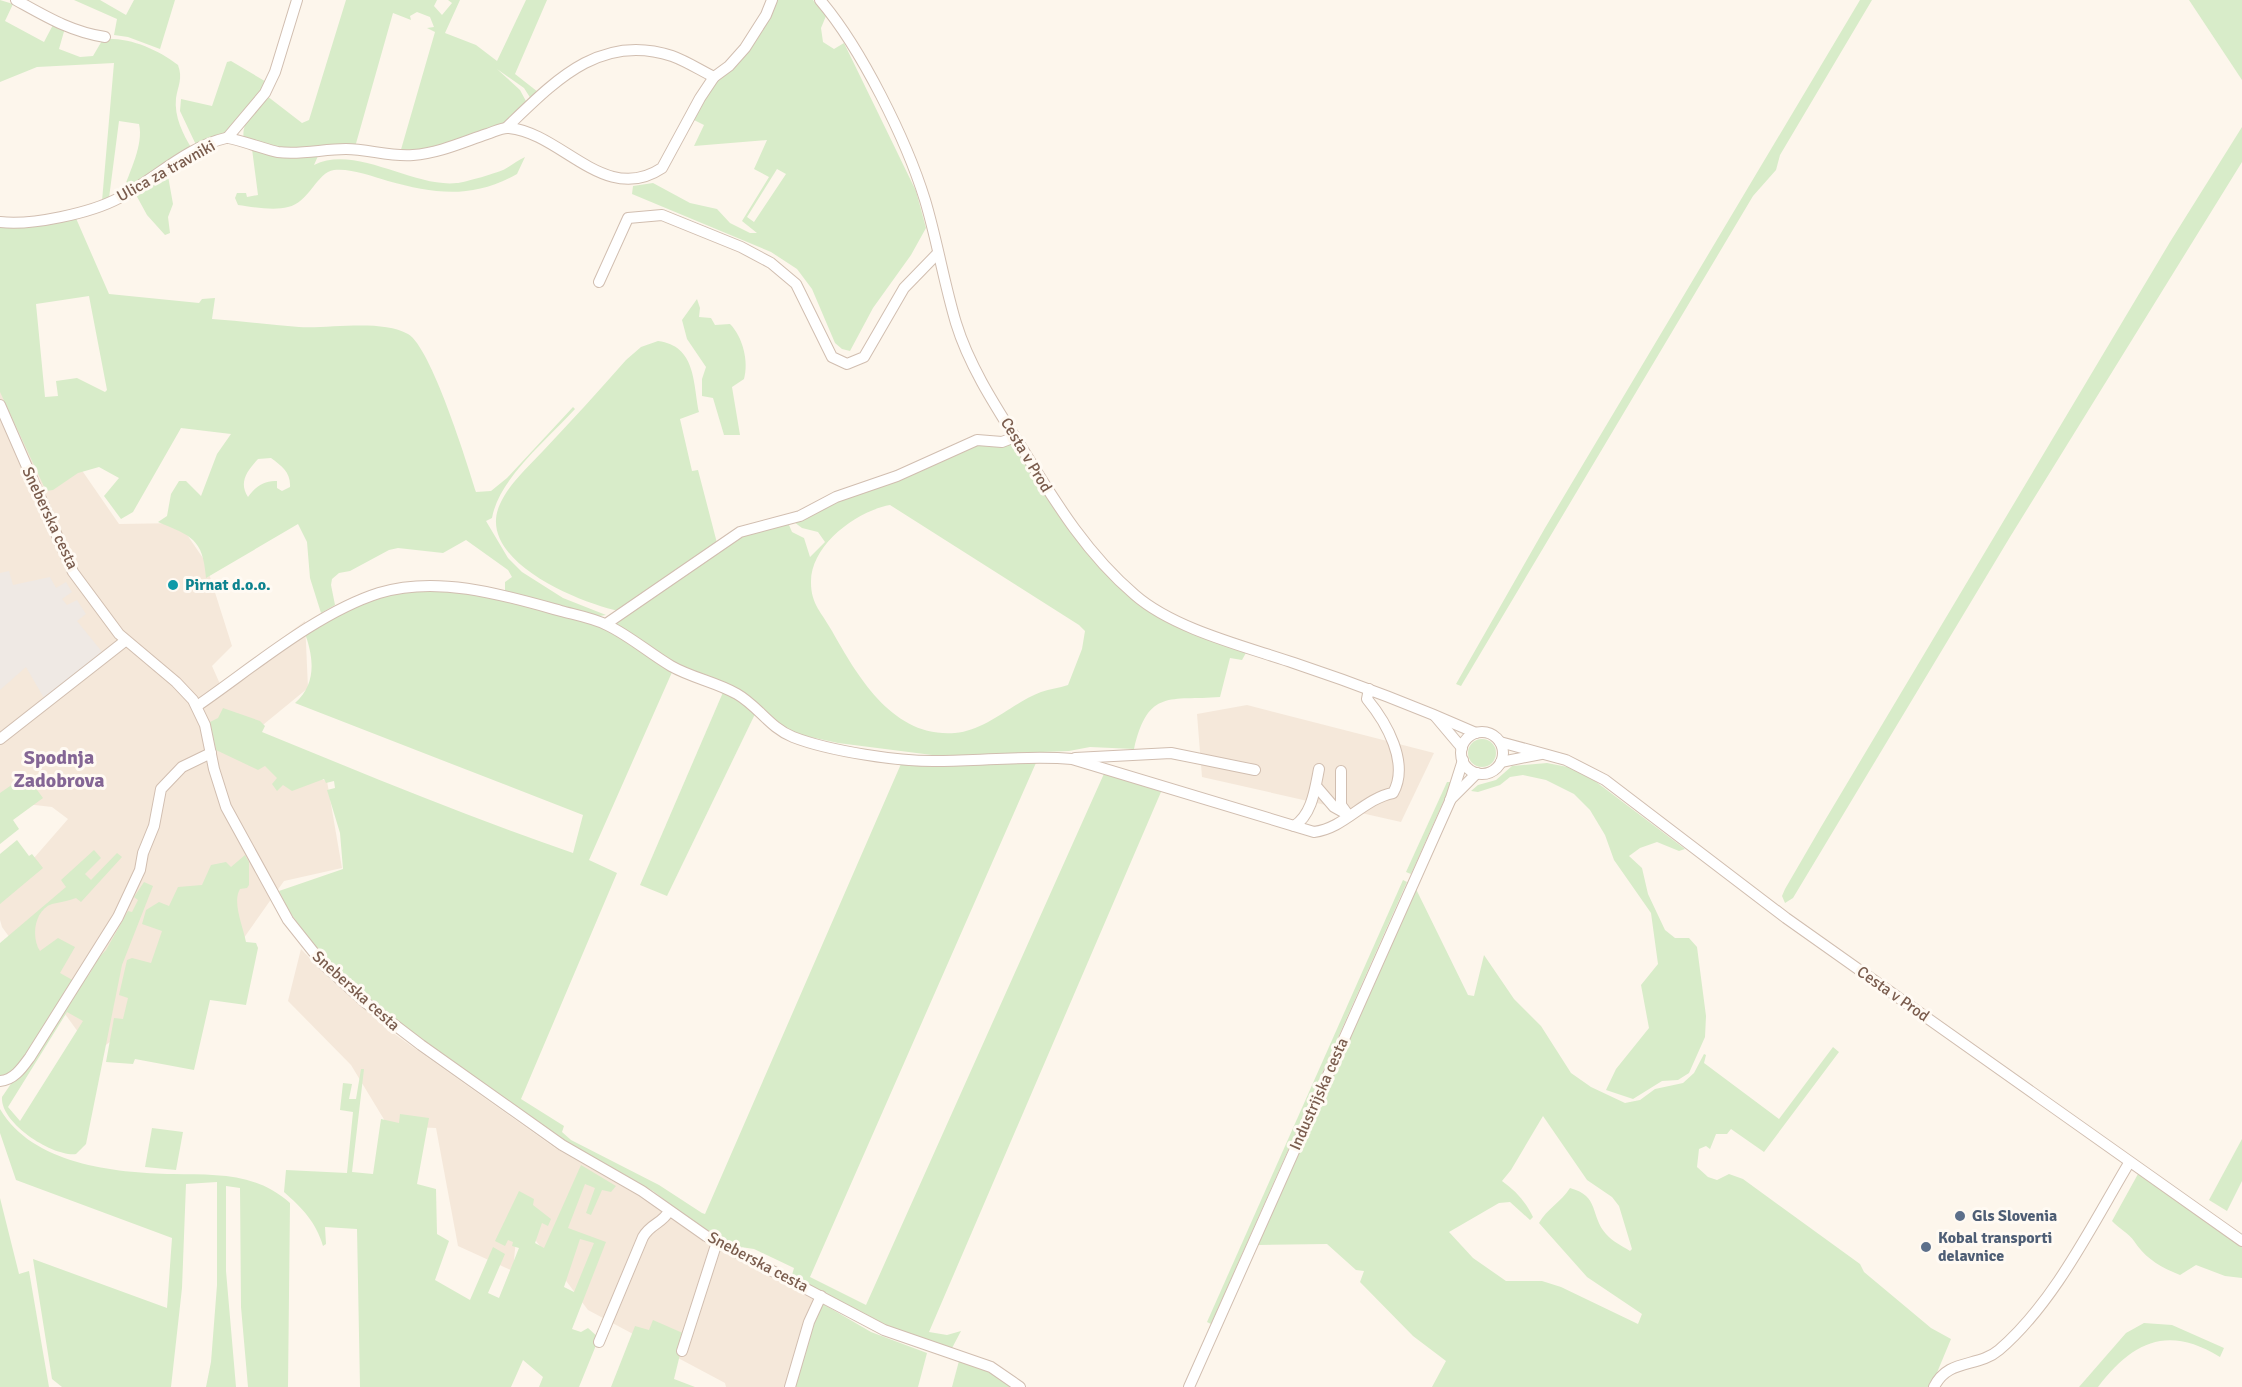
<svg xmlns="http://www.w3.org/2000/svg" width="2242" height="1387" font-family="Signika,sans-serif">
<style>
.residential{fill:#f5e8da}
.industrial{fill:#efe9e4}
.green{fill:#d8ecc9;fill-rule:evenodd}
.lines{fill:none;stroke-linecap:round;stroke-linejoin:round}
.minor-casing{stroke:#d1beb0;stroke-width:12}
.minor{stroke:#fff;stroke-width:10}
.culture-dot{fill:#0f9aa8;stroke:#fffaf3;stroke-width:2}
.service-dot{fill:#5c6f8a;stroke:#fffaf3;stroke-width:2}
.labels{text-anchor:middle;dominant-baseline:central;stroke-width:6;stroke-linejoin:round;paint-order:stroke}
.street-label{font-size:16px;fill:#7a5c4d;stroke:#fffaf3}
.culture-label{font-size:16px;font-weight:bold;fill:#0d838f;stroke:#fffaf3;text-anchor:start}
.service-label{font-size:16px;font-weight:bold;fill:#4e5e75;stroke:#fffaf3;text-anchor:start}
.quarter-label{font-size:20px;font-weight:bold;fill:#846695;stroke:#fffaf3}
</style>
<rect width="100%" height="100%" fill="#fdf6ec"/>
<g class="residential">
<path d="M0 386 81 469 119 524 179 523 205 561 232 646 212 666 220 684 305 621 308 688 231 751 327 781 342 868 284 881 241 942 94 1054 2 927 0 920V897L68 819 52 807 0 801Z"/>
<path d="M1247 705 1434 753 1401 822 1202 777 1197 714Z"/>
<path d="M301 949 331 980 396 1035 555 1148 637 1195 709 1245 815 1299 786 1387H726L725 1383 588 1310 518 1217 513 1271 458 1246 436 1128 388 1126 351 1065 288 1001Z"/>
</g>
<path class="industrial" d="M9 571 13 585 50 577 56 588 66 582 72 592 62 599 67 605 77 600 86 614 77 621 103 653 45 700 26 667 0 690V573Z"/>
<g class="green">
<path d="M0 0 13 4 5 21 44 42 54 23 65 28 59 49 80 57 93 56 103 39C129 37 157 49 178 65 183 78 178 86 176 98 174 117 183 134 192 149L123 192C129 172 144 145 139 124L119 121 109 198 102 201 114 63 37 67 0 82Z"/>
<path d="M74 0H100L126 15 134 0H175L160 49 128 37 114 35 117 19Z"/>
<path d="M346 0H437L434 6 442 15 452 3 448 0H460L445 33 476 45 497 61 526 0H547L515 74 538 92 531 99 524 88 497 69 520 90 527 103 499 127 430 149 400 153 435 32 427 28 434 27 430 17 417 12 410 16 411 20 393 13 355 147 284 150 244 140C240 122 256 110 267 96L302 123 309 120Z"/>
<path d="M777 0H813L826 16 821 28 823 42 834 49 844 43 916 191 926 228 911 255 873 308 850 351 842 349 835 343 812 289 797 269 771 252 632 194 633 186 653 183 690 203 717 209 730 223 750 233H757L742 221 769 177 754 169 767 140 694 146 704 125 692 119 707 93 733 64ZM777 169 786 174 754 222 747 217Z"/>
<path d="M1860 0H1872L1780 155 1776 170 1753 196 1461 686 1456 684 1545 528Z"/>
<path d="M2189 0H2242V80Z"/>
<path d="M231 61 268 83 230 131 197 147 180 111 181 99 212 106 227 62Z"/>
<path d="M2242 127V162L2010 537 1793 898 1785 903 1782 896 1785 889 1821 827 2170 242Z"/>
<path d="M252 149 318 156 314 165C356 144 413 188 457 183 463 183 500 172 505 169 512 165 518 160 525 157L517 174C472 199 435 194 388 181 372 176 350 168 334 170 317 172 309 203 288 207 274 211 252 207 238 205L235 198 237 193H246L247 197 258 195Z"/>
<path d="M164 175 168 176 173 204 168 217 170 233 165 235 147 215 135 193Z"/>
<path d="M75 216 109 294 199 303 202 299 215 298 212 319C241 321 270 325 299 327 329 329 381 319 408 334 431 347 467 463 476 492L491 491 507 478 573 407 575 409C548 439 499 478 492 518L486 521 508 558 522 572 563 598 606 615 593 617 505 591V582L512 577 508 570 466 540 443 553 398 548 389 550 350 571 339 573 332 579 331 585 335 605 321 613 310 578 307 542 298 524 206 578C203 538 191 536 158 522L167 516 171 494 179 481H186L201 496 217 454 231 434 181 428 133 512 121 519 104 496 119 478 99 467 78 473 53 490 46 491 0 392V225ZM89 296 107 390 105 392 77 378 56 381 58 396 45 397 36 304ZM271 458C282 466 291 473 290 487L282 491 277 488V481C264 480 255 487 248 497 238 482 248 470 258 459Z"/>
<path d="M697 299 700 308 699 317 711 318 715 325 730 324C743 337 749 362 744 379L732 387 740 435H724L713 398 702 396V379L706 367 687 339 682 320Z"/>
<path d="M658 341C696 346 693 382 699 412L680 419 692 471 698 470 717 543 619 611C580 603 474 560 500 504 509 484 528 467 543 451 571 421 599 391 626 360L641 347Z"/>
<path d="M1013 443 1067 527 1130 596 1247 651 1242 660 1230 658 1220 697C1170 701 1148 688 1134 749L1090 747 1069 751 940 756 838 743 792 733 746 698 686 671 616 626 618 620 741 535 783 524 789 525 792 532 804 538 810 557 825 542 818 532 802 528 794 522 959 446ZM890 505 1079 625 1085 631 1082 649 1068 685C1059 688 1050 689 1041 692 1012 703 987 730 955 733 893 738 858 677 832 631 822 613 811 604 811 583 810 545 857 511 890 505Z"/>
<path d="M454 586 564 615 611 631 673 670 589 860 617 873 521 1099 564 1126 562 1132 571 1140 659 1185 702 1213 705 1214 904 757 1039 756 810 1277 866 1305 1107 767 1164 785 929 1332 947 1335 961 1331 951 1350 896 1332 792 1275 794 1268 754 1249 734 1246 699 1227 653 1191 563 1140 436 1051 370 1000 317 950 289 911 279 891 343 869 340 833 327 790 335 788 334 781 326 783 324 779 292 791 283 785 277 791 272 784 277 778 265 766 258 770 216 750 210 722 218 718 223 708 260 721 265 726 262 732C365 774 468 817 573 853L583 815 295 703C317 684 314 657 304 631L378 592Z"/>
<path d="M724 690 756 712 667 896 640 885Z"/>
<circle cx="1482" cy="753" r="14"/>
<path d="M1547 763 1573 768 1595 781 1685 849 1679 851 1657 842 1640 848 1629 856 1642 868 1648 894 1665 930 1675 938H1689L1697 947 1706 1016 1705 1037 1689 1073 1678 1080 1662 1081 1633 1099 1606 1090 1616 1069 1649 1028 1641 985 1658 964 1651 913 1614 860 1605 835 1590 810 1574 794 1546 780 1523 775 1510 777 1500 785 1478 792 1471 791 1478 785 1496 780 1512 766Z"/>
<path d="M26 775 43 798 13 820 19 829 0 844V793Z"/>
<path d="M1447 782H1452L1411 874 1406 872Z"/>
<path d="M17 840 29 856 32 854 43 868 0 904V854Z"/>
<path d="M94 850 101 858 85 874 91 880 117 853 122 857 81 902 76 898C68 901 60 902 52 904 34 910 31 938 40 951L58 938 75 947 60 973 76 982 17 1070 0 1079V943L66 887 61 880Z"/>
<path d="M245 855 249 862V885L247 888 240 889C232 902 243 926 246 942L256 943 258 948 246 1005 210 1000 194 1070 135 1059 133 1064 106 1062 114 1018 123 1019 128 998 119 995 127 960 132 958 151 963 162 931 142 924 146 910 159 902 169 906 178 887 202 885 211 865 226 862 231 867Z"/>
<path d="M1403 880 1407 882 1211 1324 1207 1322Z"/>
<path d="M144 882 153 886 122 965 86 1144 76 1154C53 1157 0 1123 2 1097L85 975 88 976 92 970 89 968 106 950 128 911 132 912 138 900 134 897ZM67 1012 83 1021 20 1121 8 1107Z"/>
<path d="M1415 887 1468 995 1474 996 1484 955 1514 999 1541 1026 1571 1073 1591 1087 1625 1103 1640 1100 1655 1089 1683 1083 1694 1073 1704 1054 1706 1055 1704 1063 1779 1119 1833 1047 1839 1052 1764 1152 1731 1129 1727 1134H1716L1710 1149 1706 1146 1699 1149 1697 1167 1708 1177 1717 1180 1729 1174 1743 1179 1860 1264 1864 1272 1931 1328 1951 1339 1931 1387H1432L1446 1361 1413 1336 1360 1282 1364 1271 1356 1270 1327 1244 1258 1245ZM1543 1116 1587 1180 1612 1197 1619 1206 1632 1249 1630 1251C1622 1246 1612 1241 1606 1234 1590 1216 1600 1196 1570 1188 1561 1202 1547 1209 1539 1223L1587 1277 1642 1314 1638 1324 1561 1287 1542 1281H1506L1473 1258 1449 1232 1499 1203 1510 1202 1530 1220 1533 1217C1526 1202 1516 1191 1502 1181L1511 1170Z"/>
<path d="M361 1069H364L352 1172 373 1174 381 1119 399 1123 400 1114 429 1118 417 1184 436 1189 437 1234 449 1241 435 1280 470 1300 493 1247 505 1254 488 1293 499 1298 519 1248 512 1246 513 1242 508 1240 505 1246 495 1241 519 1191 534 1199 533 1205 551 1219 548 1226 542 1223 535 1243 544 1248 581 1165 616 1186 611 1192 602 1190 591 1215 586 1213 595 1188 585 1184 568 1228 606 1242 572 1329 581 1332 588 1328 599 1338 579 1387H539L543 1377 523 1360 511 1387H360L357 1229 325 1227 326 1244 323 1246C316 1222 302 1208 284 1192L286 1170 347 1173 353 1112 340 1110 343 1083 352 1084 349 1099H356ZM580 1239 594 1243 574 1292 564 1287Z"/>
<path d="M0 1109C32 1164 114 1173 173 1174 216 1175 255 1172 290 1203L288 1387H248L241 1307 240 1188 226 1186V1271L236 1387H206L211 1362 217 1285V1182L186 1184 182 1288 171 1387H62L52 1379 33 1259 167 1308 172 1238 16 1180 0 1133Z"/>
<path d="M152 1128 183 1132 176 1170 145 1167Z"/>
<path d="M2242 1139V1181L2227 1211 2209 1200Z"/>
<path d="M2138 1174 2242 1247V1278L2225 1276 2196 1265 2180 1275C2160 1267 2145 1258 2134 1241 2130 1234 2118 1228 2112 1221Z"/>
<path d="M0 1198 19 1274 29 1271 49 1387H0Z"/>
<path d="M823 1304 871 1332 927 1353 918 1387H795C802 1360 804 1324 823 1304Z"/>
<path d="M653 1320 685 1334 674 1379 695 1387H611L635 1326 649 1330Z"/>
<path d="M2144 1323 2172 1325 2224 1348 2220 1357C2168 1325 2133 1341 2098 1387H2079L2126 1333Z"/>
<path d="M959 1361 991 1372 1014 1387H952Z"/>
</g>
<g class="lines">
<g class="minor-casing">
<g id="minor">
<path d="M16 0C45 16 71 32 105 37"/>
<path d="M820 0C861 48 906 139 925 200 937 240 944 283 956 323 970 369 1000 413 1025 453 1057 505 1088 555 1135 595 1174 629 1244 646 1294 663 1357 684 1415 706 1476 733"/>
<path d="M507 127C554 82 600 32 672 56 686 61 700 70 714 77"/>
<path d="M228 137 265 93 275 72 297 0"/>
<path d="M0 222C31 226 91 213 119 198 154 180 186 147 226 138 231 137 267 150 278 152 301 155 323 149 346 149 368 149 390 157 413 155 439 153 463 142 487 134 494 132 502 127 509 128 562 133 605 206 662 168L700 98 714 77 729 66 745 48 766 15 772 0"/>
<path d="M599 282 628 218 662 215 741 247 771 263 796 284 832 357 847 364 864 357 904 288 937 254"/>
<path d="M0 405 73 572 119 634 176 682 193 700 205 725 214 769 226 807 288 920 323 964 366 1003 421 1045 562 1145 642 1191 706 1236 884 1330 991 1367 1020 1387"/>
<path d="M606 624 740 532 800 516 836 497 897 476 977 440 1002 442 1015 437"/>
<path d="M197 706C251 669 316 613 379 593 438 575 504 595 561 611 576 615 593 618 607 625 630 636 649 653 671 666 692 678 716 682 737 694 758 706 770 728 793 737 829 751 900 762 939 761 983 761 1028 755 1072 759L1314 832C1345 828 1363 799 1393 793 1410 763 1386 722 1367 699L1369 689"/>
<path d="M1435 716 1462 748"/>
<circle cx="1482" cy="753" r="21"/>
<path d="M0 739 125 641"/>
<path d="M1500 742 1566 760 1605 780 1786 918 2242 1241"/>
<path d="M1075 758 1171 753 1255 770"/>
<path d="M1501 762 1541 754"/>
<path d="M1341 771V805L1349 816"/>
<path d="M1316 786 1334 807 1343 812"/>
<path d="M1450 800 1477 773"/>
<path d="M1294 826C1312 815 1315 789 1319 769"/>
<path d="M0 1081C14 1080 22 1068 30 1057L118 917 140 870 143 853 154 826 161 789 182 767 211 753"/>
<path d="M599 1342 643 1237C651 1223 662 1224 669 1211"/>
<path d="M682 1351 717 1242"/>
<path d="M790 1387 809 1322 821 1296"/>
<path d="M1189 1387 1450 801 1463 760"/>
<path d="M1934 1387C1948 1358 1978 1368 1999 1350 2054 1303 2092 1225 2129 1163"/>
</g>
</g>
<use href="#minor" class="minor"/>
</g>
<circle class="culture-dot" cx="173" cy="585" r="6"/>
<g class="service-dot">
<circle cx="1960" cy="1216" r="6"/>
<circle cx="1926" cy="1247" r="6"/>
</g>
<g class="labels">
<g class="street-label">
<text transform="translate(166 171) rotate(-29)">Ulica za travniki</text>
<text transform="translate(1026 455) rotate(59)">Cesta v Prod</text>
<text transform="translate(50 518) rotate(65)">Sneberska cesta</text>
<text transform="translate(356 991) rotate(42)">Sneberska cesta</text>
<text transform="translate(1893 994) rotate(35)">Cesta v Prod</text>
<text transform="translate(1319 1094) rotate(-66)">Industrijska cesta</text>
<text transform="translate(758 1262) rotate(28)">Sneberska cesta</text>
</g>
<g class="culture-label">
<text x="185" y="585">Pirnat d.o.o.</text>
</g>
<g class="service-label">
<text x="1972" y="1216">Gls Slovenia</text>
<text x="1938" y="1238">Kobal transporti<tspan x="1938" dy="18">delavnice</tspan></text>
</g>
<g class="quarter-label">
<text x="59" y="757">Spodnja<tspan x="59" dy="23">Zadobrova</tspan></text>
</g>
</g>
</svg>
